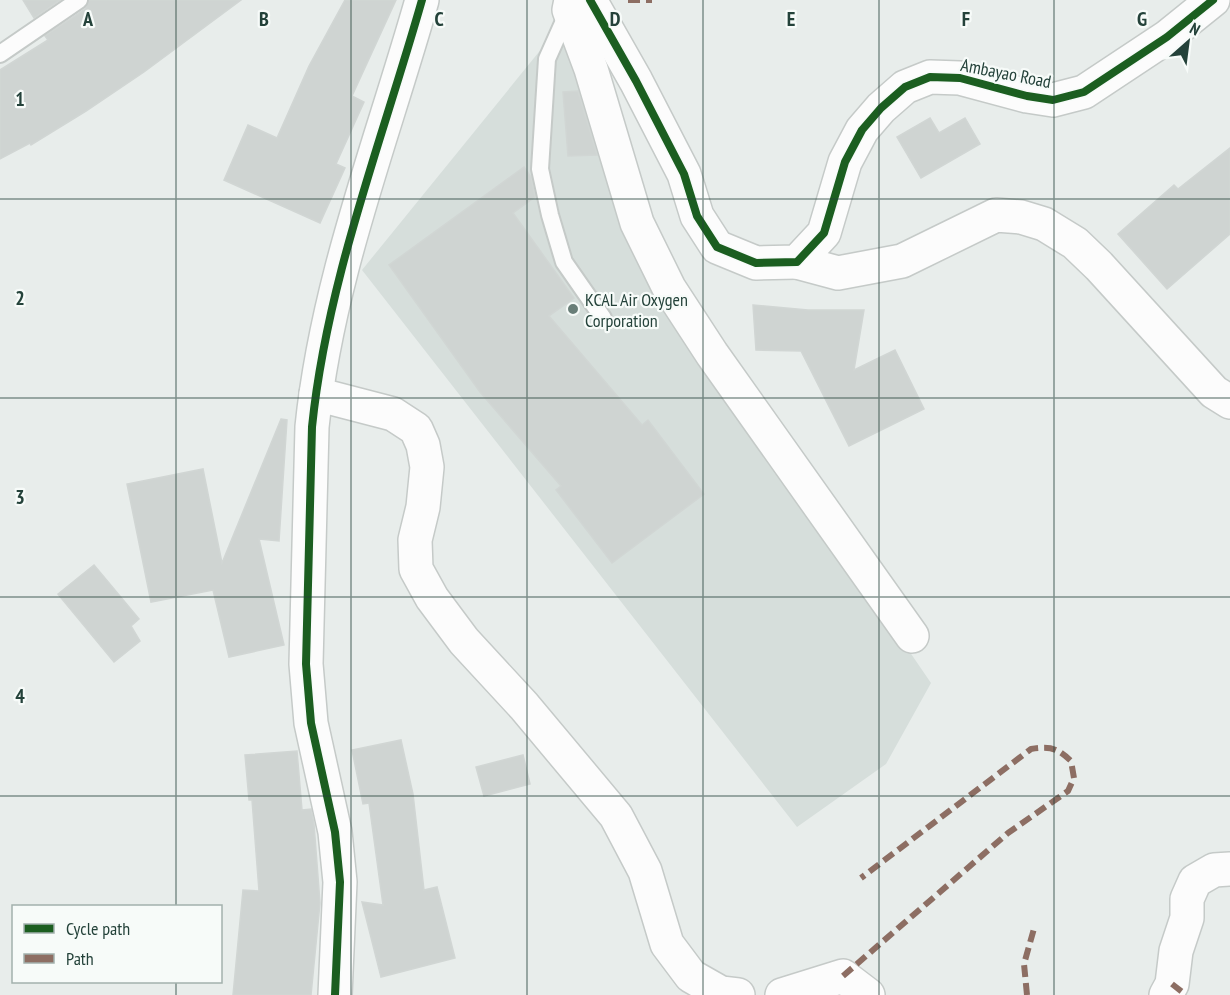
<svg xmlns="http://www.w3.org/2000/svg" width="1230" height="995" font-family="'PT Sans Narrow',sans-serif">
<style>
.built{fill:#d6dedb}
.building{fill:#cfd4d2;stroke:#d1d6d4;stroke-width:1.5}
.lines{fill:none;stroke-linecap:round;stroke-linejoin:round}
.service-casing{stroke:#c5cac8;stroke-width:20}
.minor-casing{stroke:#c5cac8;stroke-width:36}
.service{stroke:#fcfcfc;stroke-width:16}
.minor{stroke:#fcfcfc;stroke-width:33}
.quiet{stroke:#8d6e63;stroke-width:6;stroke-dasharray:12 6;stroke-linecap:butt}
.cycleway-casing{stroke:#f7fbf9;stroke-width:11}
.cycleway{stroke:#1b5e20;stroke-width:8}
.grid{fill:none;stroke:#24423a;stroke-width:1.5;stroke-opacity:0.55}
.poi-dot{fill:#697e78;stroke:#f7fbf9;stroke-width:2}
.labels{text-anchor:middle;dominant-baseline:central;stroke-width:4.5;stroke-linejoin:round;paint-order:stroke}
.street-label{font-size:18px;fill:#24423a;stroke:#f7fbf9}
.poi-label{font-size:18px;fill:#24423a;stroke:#f7fbf9;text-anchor:start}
.grid-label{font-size:20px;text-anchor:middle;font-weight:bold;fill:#24423a;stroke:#f7fbf9;stroke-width:4.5;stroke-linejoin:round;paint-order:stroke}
</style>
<rect width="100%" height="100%" fill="#e8edeb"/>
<path class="built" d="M573 10 643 262 931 683 886 764 797 827 362 270Z"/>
<g class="building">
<path d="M23 0H60L34 18Z"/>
<path d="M89 0H241L144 72 86 111 31 145 30 143 0 159V70L48 40 45 36 85 9Z"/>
<path d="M345 0H396L352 96 364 102 336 164 345 168 320 223 224 180 248 125 277 138 309 66Z"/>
<path d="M578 91 597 155 568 156 563 92Z"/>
<path d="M930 118 939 133 965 118 980 144 921 178 897 137Z"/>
<path d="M1230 148V234L1167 289 1118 234 1174 185 1178 189Z"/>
<path d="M524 167 531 177 535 197 513 213 574 298 549 316 642 425 648 420 704 494 612 563 556 490 561 486 480 392 389 265Z"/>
<path d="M753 305 808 310H864L854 370 895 350 924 409 849 446 801 351 756 350Z"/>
<path d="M281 419 287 420 279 541 259 539 284 645 229 657 213 590 151 602 127 484 203 469 222 563Z"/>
<path d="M94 565 139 619 131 626 140 641 114 662 58 594Z"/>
<path d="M401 740 413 794 424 890 437 887 455 958 381 977 362 902 383 905 369 803 363 804 352 750Z"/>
<path d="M297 751 302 810 311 809 314 824 320 903 311 995H233L243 890 259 891 252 800H249L245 755Z"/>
<path d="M523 755 530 784 484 796 476 767Z"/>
</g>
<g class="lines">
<g class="service-casing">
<g id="service">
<path d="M568 12 547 59 540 169 550 215 564 262 603 318"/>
<path d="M0 54 79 0"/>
</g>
</g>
<g class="minor-casing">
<g id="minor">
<path d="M571 0 569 10 591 69 637 223 669 288 712 354 912 636"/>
<path d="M590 0 636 81 684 174 697 216 717 247 756 263 797 262 824 233 845 162 862 130 881 108 905 87 930 77 960 78 1027 96 1053 100 1084 92 1167 37 1213 0"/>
<path d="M797 262 838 273 902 261 996 215 1021 217 1044 224 1075 243 1099 266 1214 392 1230 402"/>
<path d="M316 394 393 414 416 429 423 445 427 467 423 507 415 540 416 569 432 598 464 641 524 706 616 816 645 871 667 944 691 976 721 993 738 995"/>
<path d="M335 995 340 882 335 832 311 723 306 664 312 427C327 280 382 141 422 0"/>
<path d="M782 995 843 976 868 995"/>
<path d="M1166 995 1172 984 1176 951 1187 918V899L1195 881 1214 870 1230 869"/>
</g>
</g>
<use href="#service" class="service"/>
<use href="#minor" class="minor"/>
<g class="quiet">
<path d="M628 0H652"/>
<path d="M843 976 1008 833 1068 791 1074 778 1071 761C1057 748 1051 746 1031 749L861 878"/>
<path d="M1172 984 1186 995"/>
<path d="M1027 995 1024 964 1035 925"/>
</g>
<g class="cycleway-casing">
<g id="cycleway">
<path d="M590 0 636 81 684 174 697 216 717 247 756 263 797 262 824 233 845 162 862 130 881 108 905 87 930 77 960 78 1027 96 1053 100 1084 92 1167 37 1213 0"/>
<path d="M335 995 340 882 335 832 311 723 306 664 312 427C327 280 382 141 422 0"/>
</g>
</g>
<use href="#cycleway" class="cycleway"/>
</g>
<path class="grid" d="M176 0V906M351 0V995M527 0V995M703 0V995M879 0V995M1054 0V995M0 199H1230M0 398H1230M0 597H1230M0 796H1230M176 982V995"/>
<circle class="poi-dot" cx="573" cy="309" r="6"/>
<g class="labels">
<g class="street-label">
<text transform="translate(1006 73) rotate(11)">Ambayao Road</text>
</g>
<g class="poi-label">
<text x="585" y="299">KCAL Air Oxygen<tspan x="585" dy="21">Corporation</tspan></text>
</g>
</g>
<g class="grid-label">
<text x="88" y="26">A</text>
<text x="264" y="26">B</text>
<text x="439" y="26">C</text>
<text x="615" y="26">D</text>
<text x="791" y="26">E</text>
<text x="966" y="26">F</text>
<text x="1142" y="26">G</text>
<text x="20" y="106">1</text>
<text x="20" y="305">2</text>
<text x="20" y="504">3</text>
<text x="20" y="703">4</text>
</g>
<rect x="12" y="905" width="210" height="78" fill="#f7fbf9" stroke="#a3b1ad" stroke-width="1.5"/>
<rect x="24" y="924" width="30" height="9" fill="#1b5e20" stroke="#a3b1ad" stroke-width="1.5"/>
<text x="66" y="935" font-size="18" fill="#24423a">Cycle path</text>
<rect x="24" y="954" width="30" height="9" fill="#8d6e63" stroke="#a3b1ad" stroke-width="1.5"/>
<text x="66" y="965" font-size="18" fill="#24423a">Path</text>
<g transform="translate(1188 42) rotate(28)" stroke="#f7fbf9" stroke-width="4.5" paint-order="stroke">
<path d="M0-4.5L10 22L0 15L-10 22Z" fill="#24423a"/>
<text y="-9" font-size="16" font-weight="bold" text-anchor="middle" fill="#24423a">N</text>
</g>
</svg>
